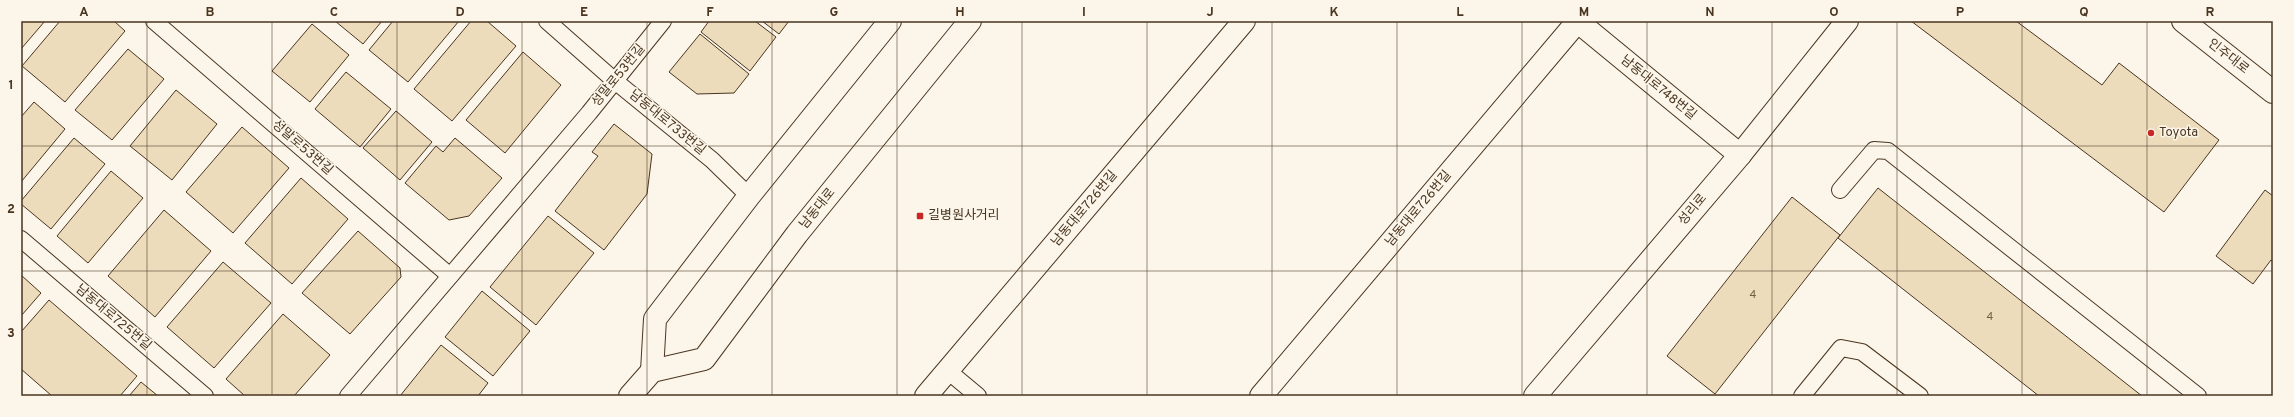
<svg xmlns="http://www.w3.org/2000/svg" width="2294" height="417" font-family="Overpass,'Noto Sans KR',sans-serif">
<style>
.building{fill:#ecdcbc;stroke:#4a3520}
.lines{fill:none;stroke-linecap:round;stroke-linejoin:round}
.service-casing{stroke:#4a3520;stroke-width:18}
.minor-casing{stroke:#4a3520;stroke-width:24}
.secondary-casing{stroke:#4a3520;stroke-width:24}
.service{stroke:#fbf6e9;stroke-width:16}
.minor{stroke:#fbf6e9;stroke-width:22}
.secondary{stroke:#fbf6e9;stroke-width:22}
.grid{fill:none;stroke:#4a3520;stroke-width:1;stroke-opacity:0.55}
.poi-dot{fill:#c62828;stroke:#fbf6e9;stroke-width:1.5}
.labels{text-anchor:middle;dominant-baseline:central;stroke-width:3;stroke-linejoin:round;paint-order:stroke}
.number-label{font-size:11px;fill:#725f47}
.street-label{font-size:13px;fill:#4a3520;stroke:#fbf6e9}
.poi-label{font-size:13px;fill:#4a3520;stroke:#fbf6e9;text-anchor:start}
.neatline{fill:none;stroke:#4a3520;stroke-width:1.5}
.grid-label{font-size:13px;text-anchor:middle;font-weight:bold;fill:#4a3520}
</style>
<rect width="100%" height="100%" fill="#fbf6e9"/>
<g class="building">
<path d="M21 21H45L21 49Z"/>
<path d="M60 21H114L125 31 65 102 22 66Z"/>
<path d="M335 21H382L363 44Z"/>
<path d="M393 21H459L408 82 369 50Z"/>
<path d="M471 21H487L516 46 452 121 414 89Z"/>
<path d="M709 21H755L776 37 750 71 701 32Z"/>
<path d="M762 21H789L779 34Z"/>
<path d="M1911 21H2016L2102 85 2119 63 2219 140 2164 212Z"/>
<path d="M312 24 349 55 310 102 272 71Z"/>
<path d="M700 34 749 74 734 93 697 94 669 72Z"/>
<path d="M128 49 164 79 112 140 75 110Z"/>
<path d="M523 52 561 85 505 153 466 120Z"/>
<path d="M346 72 391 109 360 147 315 109Z"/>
<path d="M176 90 217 124 172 180 130 146Z"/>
<path d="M34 102 65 129 21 182V117Z"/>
<path d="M396 111 432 142 400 180 363 148Z"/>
<path d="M614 124 652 154 647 194 604 250 555 211 598 156 592 152Z"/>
<path d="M242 127 289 168 233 233 186 192Z"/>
<path d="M74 138 105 164 51 229 21 204V201Z"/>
<path d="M455 138 502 178 469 216 449 220 405 183 436 146 443 152Z"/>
<path d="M111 171 143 198 88 263 57 236Z"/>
<path d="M301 178 348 219 292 284 245 243Z"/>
<path d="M1878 188 2142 396H2039L1838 238Z"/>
<path d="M2265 190 2273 196V262L2271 260 2253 284 2216 256Z"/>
<path d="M1792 197 1840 235 1715 394 1667 356Z"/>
<path d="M164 210 211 251 155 317 108 276Z"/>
<path d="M548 216 594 253 536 325 490 287Z"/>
<path d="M358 231 400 268 401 277 350 334 302 293Z"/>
<path d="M223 262 271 303 214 368 167 327Z"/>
<path d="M21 275 41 293 21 316Z"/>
<path d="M482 291 530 331 493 376 445 337Z"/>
<path d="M49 300 137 376 120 396H52L21 369V332Z"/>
<path d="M283 314 330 355 294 396H245L226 379Z"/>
<path d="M441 345 488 383 478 396H400Z"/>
<path d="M141 382 158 396H129Z"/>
</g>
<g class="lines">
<g class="service-casing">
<g id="service">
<path d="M154 21 450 276"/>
<path d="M547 21 615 81 712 160 749 196"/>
<path d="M1840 190 1874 150 1888 151 2198 396"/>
<path d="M21 239 205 396"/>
<path d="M948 371 978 396"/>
<path d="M348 396 589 113 663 21"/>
<path d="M1802 396 1841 348 1862 352 1920 396"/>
</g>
</g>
<g class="minor-casing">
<g id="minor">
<path d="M1577 21 1740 155"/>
<path d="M926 396 1244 21"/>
<path d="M1261 396 1577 22"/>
<path d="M1535 396 1740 155 1847 21"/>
</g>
</g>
<g class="secondary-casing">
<g id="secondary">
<path d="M2183 21 2273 92"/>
<path d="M652 371 655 319 749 196 890 21"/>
<path d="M630 396 652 371 704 359 797 234 970 21"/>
</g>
</g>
<use href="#service" class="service"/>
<use href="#minor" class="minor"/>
<use href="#secondary" class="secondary"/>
</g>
<path class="grid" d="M147 21V396M272 21V396M397 21V396M522 21V396M647 21V396M772 21V396M897 21V396M1022 21V396M1147 21V396M1272 21V396M1397 21V396M1522 21V396M1647 21V396M1772 21V396M1897 21V396M2022 21V396M2147 21V396M21 146H2273M21 271H2273"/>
<g class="poi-dot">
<circle cx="2151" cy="133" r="4"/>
<rect x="916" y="212" width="8" height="8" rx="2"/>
</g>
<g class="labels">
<g class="number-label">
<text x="1753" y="295">4</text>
<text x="1990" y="317">4</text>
</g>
<g class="street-label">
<text transform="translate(2228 57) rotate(38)">인주대로</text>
<text transform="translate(619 76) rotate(-51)">성말로53번길</text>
<text transform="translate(1658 88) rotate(39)">남동대로748번길</text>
<text transform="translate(667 123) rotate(39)">남동대로733번길</text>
<text transform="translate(302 148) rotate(41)">성말로53번길</text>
<text transform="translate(818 209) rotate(-51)">남동대로</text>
<text transform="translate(1085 209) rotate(-50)">남동대로726번길</text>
<text transform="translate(1419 209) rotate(-50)">남동대로726번길</text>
<text transform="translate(1693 210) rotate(-50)">성리로</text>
<text transform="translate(113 318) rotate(40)">남동대로725번길</text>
</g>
<g class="poi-label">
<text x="2159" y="133">Toyota</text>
<text x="928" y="216">길병원사거리</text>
</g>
</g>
<rect width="2294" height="417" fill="none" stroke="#fbf6e9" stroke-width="44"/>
<rect x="22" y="22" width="2250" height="373" class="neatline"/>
<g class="grid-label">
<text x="84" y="16">A</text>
<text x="210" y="16">B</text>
<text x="334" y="16">C</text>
<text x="460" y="16">D</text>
<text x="584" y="16">E</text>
<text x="710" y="16">F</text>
<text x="834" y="16">G</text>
<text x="960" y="16">H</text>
<text x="1084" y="16">I</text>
<text x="1210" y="16">J</text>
<text x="1334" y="16">K</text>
<text x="1460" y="16">L</text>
<text x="1584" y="16">M</text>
<text x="1710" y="16">N</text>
<text x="1834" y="16">O</text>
<text x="1960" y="16">P</text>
<text x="2084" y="16">Q</text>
<text x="2210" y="16">R</text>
<text x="11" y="89">1</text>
<text x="11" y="213">2</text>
<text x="11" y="337">3</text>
</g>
</svg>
